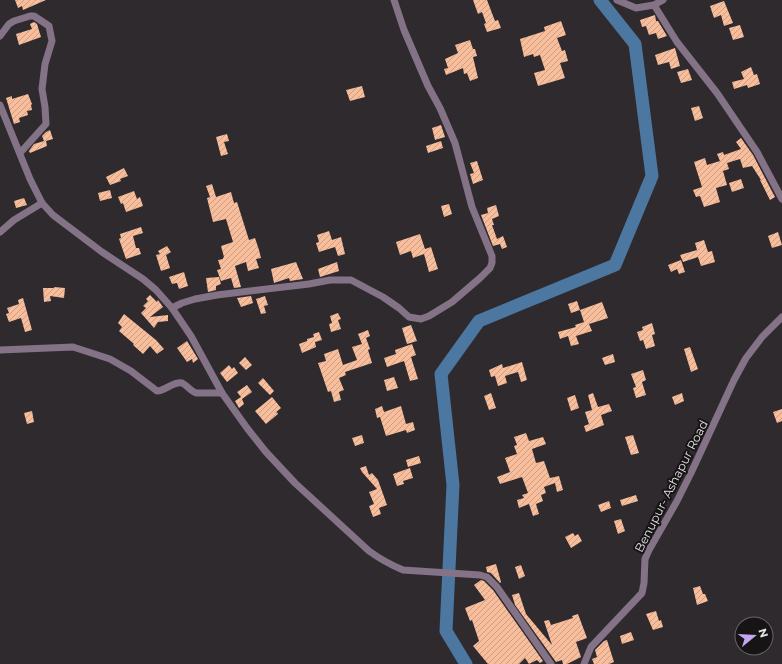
<svg xmlns="http://www.w3.org/2000/svg" width="782" height="664" font-family="Montserrat,sans-serif">
<style>
.lines{fill:none;stroke-linecap:round;stroke-linejoin:round}
.river{stroke:#4c77a1;stroke-width:13}
.building{fill:url(#building-hatch)}
.street{stroke:#847286;stroke-width:7}
.labels{text-anchor:middle;dominant-baseline:central;stroke-width:4;stroke-linejoin:round;paint-order:stroke}
.street-label{font-size:12px;fill:#e5e2e5;stroke:#161415}
</style>
<defs>
<pattern id="building-hatch" width="6" height="6" patternUnits="userSpaceOnUse"><rect width="6" height="6" fill="#f8bd9b"/><path d="M-1 1l2-2M0 6l6-6M5 7l2-2" fill="none" stroke="#cb9f86"/></pattern>
</defs>
<rect width="100%" height="100%" fill="#2f2a2e"/>
<g class="lines">
<path class="river" d="M466 664 446 631 453 485 441 374 479 321 615 265 652 176 635 44 600 0"/>
</g>
<g class="building">
<path d="M15 0H46L23 10 22 6 18 8Z"/>
<path d="M473 0H487L495 21 498 20 501 28 487 32 484 24 486 23 482 12 478 14Z"/>
<path d="M724 1 733 23 724 26 721 15 714 18 710 6Z"/>
<path d="M655 15 656 21H658L667 36 658 39 656 33 649 35 646 26 642 27 640 20Z"/>
<path d="M561 21 566 35 557 38 562 51 565 50 568 61 560 63 565 78 538 86 534 73 545 70 540 55 534 57 533 54 524 57 520 39 545 31 544 27Z"/>
<path d="M34 22 37 24 41 37 19 45 16 34 32 29 30 24Z"/>
<path d="M740 25 744 37 733 40 729 28Z"/>
<path d="M470 40 473 49H475L477 56 473 57 478 78 470 81 467 73 464 74 463 68 446 75 444 69 448 68 445 59 458 53 455 45Z"/>
<path d="M675 48 680 66 671 69 669 62 658 65 655 55Z"/>
<path d="M751 67 754 75 757 74 760 84 748 88 747 85 734 89 732 82 744 79 741 72Z"/>
<path d="M688 69 692 80 681 83 677 72Z"/>
<path d="M362 86 365 97 350 101 346 90Z"/>
<path d="M28 94 32 104 31 105 32 110 27 111 28 115 19 118 20 122 14 124 6 98 12 96V99Z"/>
<path d="M699 106 703 118 695 121 691 108Z"/>
<path d="M441 125 445 137 435 140 432 128Z"/>
<path d="M50 130 53 139 46 141 47 146 30 153 29 151 28 152 34 144 44 141 42 136 46 132Z"/>
<path d="M227 134 229 141 224 142 228 154 221 156 216 137Z"/>
<path d="M741 138 753 155 775 197 770 200 760 180H761L752 166 743 168 740 159 727 163 729 169 723 171 727 185 716 188 720 202 704 207 700 196 696 197 693 190 702 187 694 162 705 158 707 165 720 161 717 154 723 152 724 155 741 149 736 142Z"/>
<path d="M441 141 443 148 428 153 426 146Z"/>
<path d="M477 161 483 180 473 184 470 174 474 173 470 163Z"/>
<path d="M124 168 128 176 120 179 121 181 110 185 106 177Z"/>
<path d="M741 179 744 188 732 192 729 183Z"/>
<path d="M212 184 216 197 231 192 234 203 237 202 249 240 255 238 259 250 261 258 256 259 259 268 248 271 246 262 235 266 241 287 234 288 231 278 221 281 217 270 221 269 218 260 223 259V258L224 257 221 246 233 242 226 219 213 222 207 198 210 197 206 186Z"/>
<path d="M110 190 112 198 100 201 98 193Z"/>
<path d="M134 191 137 199 140 197 143 206 126 212 123 203 121 204 118 197Z"/>
<path d="M24 198 27 205 16 208 14 201Z"/>
<path d="M449 204 452 214 444 217 441 206Z"/>
<path d="M496 205 499 216 492 219 494 225H492L497 239 503 236 507 247 502 249 500 244 493 246 481 215 488 213 487 208Z"/>
<path d="M141 227 143 233 133 236 136 248H139L141 254 126 259 119 239 121 238 120 234Z"/>
<path d="M329 231 332 240 341 237 345 254 338 256 335 247 319 252 316 243 319 242 317 235Z"/>
<path d="M778 232 782 245 772 248 768 236Z"/>
<path d="M420 234 425 249 431 247 438 269 429 272 424 254 413 258 411 251 400 255 396 242Z"/>
<path d="M704 240 708 252 712 251 715 262 701 266 698 257 683 262 680 255 697 250 695 243Z"/>
<path d="M167 246 171 252 166 255 170 268 161 271 156 255 160 254 158 251Z"/>
<path d="M681 260 685 272 679 274 677 269 671 272 668 265Z"/>
<path d="M296 262 303 279 290 281 289 278 274 283 271 269Z"/>
<path d="M337 262 339 271 320 277 318 269Z"/>
<path d="M184 272 188 286 179 289 177 283 172 284 169 277Z"/>
<path d="M219 277 221 284 216 286V290L208 292 206 278Z"/>
<path d="M54 287 65 288 64 298 50 296 51 301 44 302 43 288H54Z"/>
<path d="M150 295 157 302 158 300 163 307 150 317 168 315V321L158 322 154 328 141 313 146 308 143 306 148 301 146 299Z"/>
<path d="M251 296 253 303 241 307 237 298Z"/>
<path d="M265 296 268 305 264 306 266 313 261 314 256 299Z"/>
<path d="M23 298 32 330 25 332 21 318 9 322 6 314 9 313 7 308 19 304 18 300Z"/>
<path d="M577 301 580 310 571 313 568 304Z"/>
<path d="M602 302 608 318 589 324 592 331 576 336 579 344 571 346 568 336 560 339 558 332 576 327 575 325 584 322 580 310Z"/>
<path d="M338 313 341 319 338 320 341 329 331 332 329 324 332 323 330 316Z"/>
<path d="M124 314 156 340 164 349 157 354 150 346 143 354 133 345 134 344 119 331 122 327 118 323Z"/>
<path d="M652 323 655 334 652 335 655 346 646 349 643 340 640 341 637 332 643 330 642 327Z"/>
<path d="M411 325 417 341 407 344 402 328Z"/>
<path d="M368 330 370 336 366 338 370 349 368 350 372 363 345 372 346 375 339 378 344 390 339 392 341 400 334 402 331 391 328 392 318 363 326 361 324 354 338 349 343 365 357 360 352 347 362 344 358 334Z"/>
<path d="M319 332 322 340 315 342 316 347 302 353 299 344 307 341V339L314 337 313 334Z"/>
<path d="M187 341 198 359 193 363 192 359 187 362 177 348Z"/>
<path d="M412 344 416 355 411 357 418 379 410 381 404 361 387 367 384 358 396 354 395 350Z"/>
<path d="M690 347 698 369 691 372 684 349Z"/>
<path d="M613 354 615 362 605 365 602 358Z"/>
<path d="M245 357 252 365 246 370 239 363Z"/>
<path d="M522 362 527 380 521 382 518 372 505 376 507 383 498 386 495 376 491 377 489 370 502 364 503 368Z"/>
<path d="M229 365 232 369 234 367 238 373 227 382 220 373Z"/>
<path d="M643 370 646 380 642 382 646 395 636 398 633 388 636 387 631 374Z"/>
<path d="M394 377 398 388 387 391 384 380Z"/>
<path d="M263 378 274 391 270 395 258 383Z"/>
<path d="M247 385 252 392 242 399 244 404 239 408 235 401 241 397 237 392Z"/>
<path d="M491 393 496 408 489 410 484 396Z"/>
<path d="M593 393 598 407 609 404 612 411 601 415 604 425 586 432 584 426 589 424 585 412 592 410 588 395Z"/>
<path d="M682 393 684 401 675 405 672 397Z"/>
<path d="M575 395 579 408 571 411 567 398Z"/>
<path d="M272 397 281 408 275 413 277 412 278 414 266 424 255 411Z"/>
<path d="M382 406 384 412 401 406 406 424 413 422 415 430 407 433 406 430 386 436 380 417 377 418 375 409Z"/>
<path d="M782 409V421L777 423 773 412Z"/>
<path d="M32 411 34 422 27 424 24 413Z"/>
<path d="M526 433 529 441 543 437 546 444 532 449 536 463 544 461 550 478 559 476 563 490 557 492 555 483 544 487 546 493 541 495 543 501 536 504 539 514 533 516 529 504 519 508 517 500 524 498 522 495 528 493 522 477 500 484 497 477 510 472 505 458 517 454 514 446 517 445 514 437Z"/>
<path d="M362 435 364 443 355 446 352 438Z"/>
<path d="M633 435 639 453 631 455 625 437Z"/>
<path d="M419 456 421 463 408 467 406 460Z"/>
<path d="M366 466 369 475 372 473 378 480 387 505 379 508 381 514 373 517 369 506 374 504 369 492 377 489 362 472 360 468Z"/>
<path d="M410 468 413 478 403 481 404 484 397 486 393 474Z"/>
<path d="M636 495 638 501 622 506 620 500Z"/>
<path d="M609 501 611 508 601 512 598 505Z"/>
<path d="M621 519 625 531 618 534 614 521Z"/>
<path d="M573 533 575 536 578 534 582 541 571 548 565 537Z"/>
<path d="M496 564 501 582 500 583 491 573 487 572 486 567Z"/>
<path d="M521 565 525 576 519 579 515 567Z"/>
<path d="M481 580 484 581 493 590 543 661 540 663 537 660 529 664 525 658 519 664H488L473 646 479 641 472 620 470 621 465 608 485 600 474 585Z"/>
<path d="M700 586 703 594H705L708 601 697 605 693 588Z"/>
<path d="M519 593 526 614 552 645 544 621 549 620 551 625 573 618 572 616 578 614 587 638 576 642 581 657 567 664H563L562 660 556 662 515 605 512 595Z"/>
<path d="M656 611 659 621 661 620 663 627 653 630 646 614Z"/>
<path d="M631 632 634 640 622 644 620 636Z"/>
<path d="M607 640 614 662 609 664H594L592 659 597 657 595 650 604 641Z"/>
</g>
<g class="lines">
<g class="street">
<path d="M617 0 636 8 654 5 677 42 717 93 757 152 782 199"/>
<path d="M654 5 663 0"/>
<path d="M0 36 9 24 14 21 30 16H34L49 26 52 41 45 64 42 89 45 107 46 124 20 153"/>
<path d="M0 105 30 179 42 203 53 215 102 252 143 279 156 290 172 308 191 336 222 393 247 428 266 452 295 483 369 551C380 559 391 565 403 570L480 575 487 577 497 587 551 664"/>
<path d="M0 232 14 220 42 203"/>
<path d="M172 308 182 303 195 299 217 295 309 284 330 280H351L383 297 399 308 409 317 421 319 429 316 452 302 480 278 490 268 492 263V256L472 207 455 143 440 108 428 86 404 30 394 0"/>
<path d="M0 350 73 347 110 359 131 371 157 391C165 391 174 381 182 383 187 385 190 391 196 393H222"/>
<path d="M584 664 591 647 642 593 644 583 645 559 649 550 677 501 691 473 734 380 746 358 762 337 782 317"/>
</g>
</g>
<g class="labels">
<g class="street-label">
<text transform="translate(671 486) rotate(-63)">Benupur- Ashapur Road</text>
</g>
</g>
<g transform="translate(754 636) rotate(72)"><circle r="19" fill="#161415" stroke="#696668"/>
<path d="M0-3L7 15L0 10L-7 15Z" fill="#c5a6f1"/>
<text y="-6" font-size="11" font-weight="bold" text-anchor="middle" fill="#e5e2e5">N</text>
</g>
</svg>
